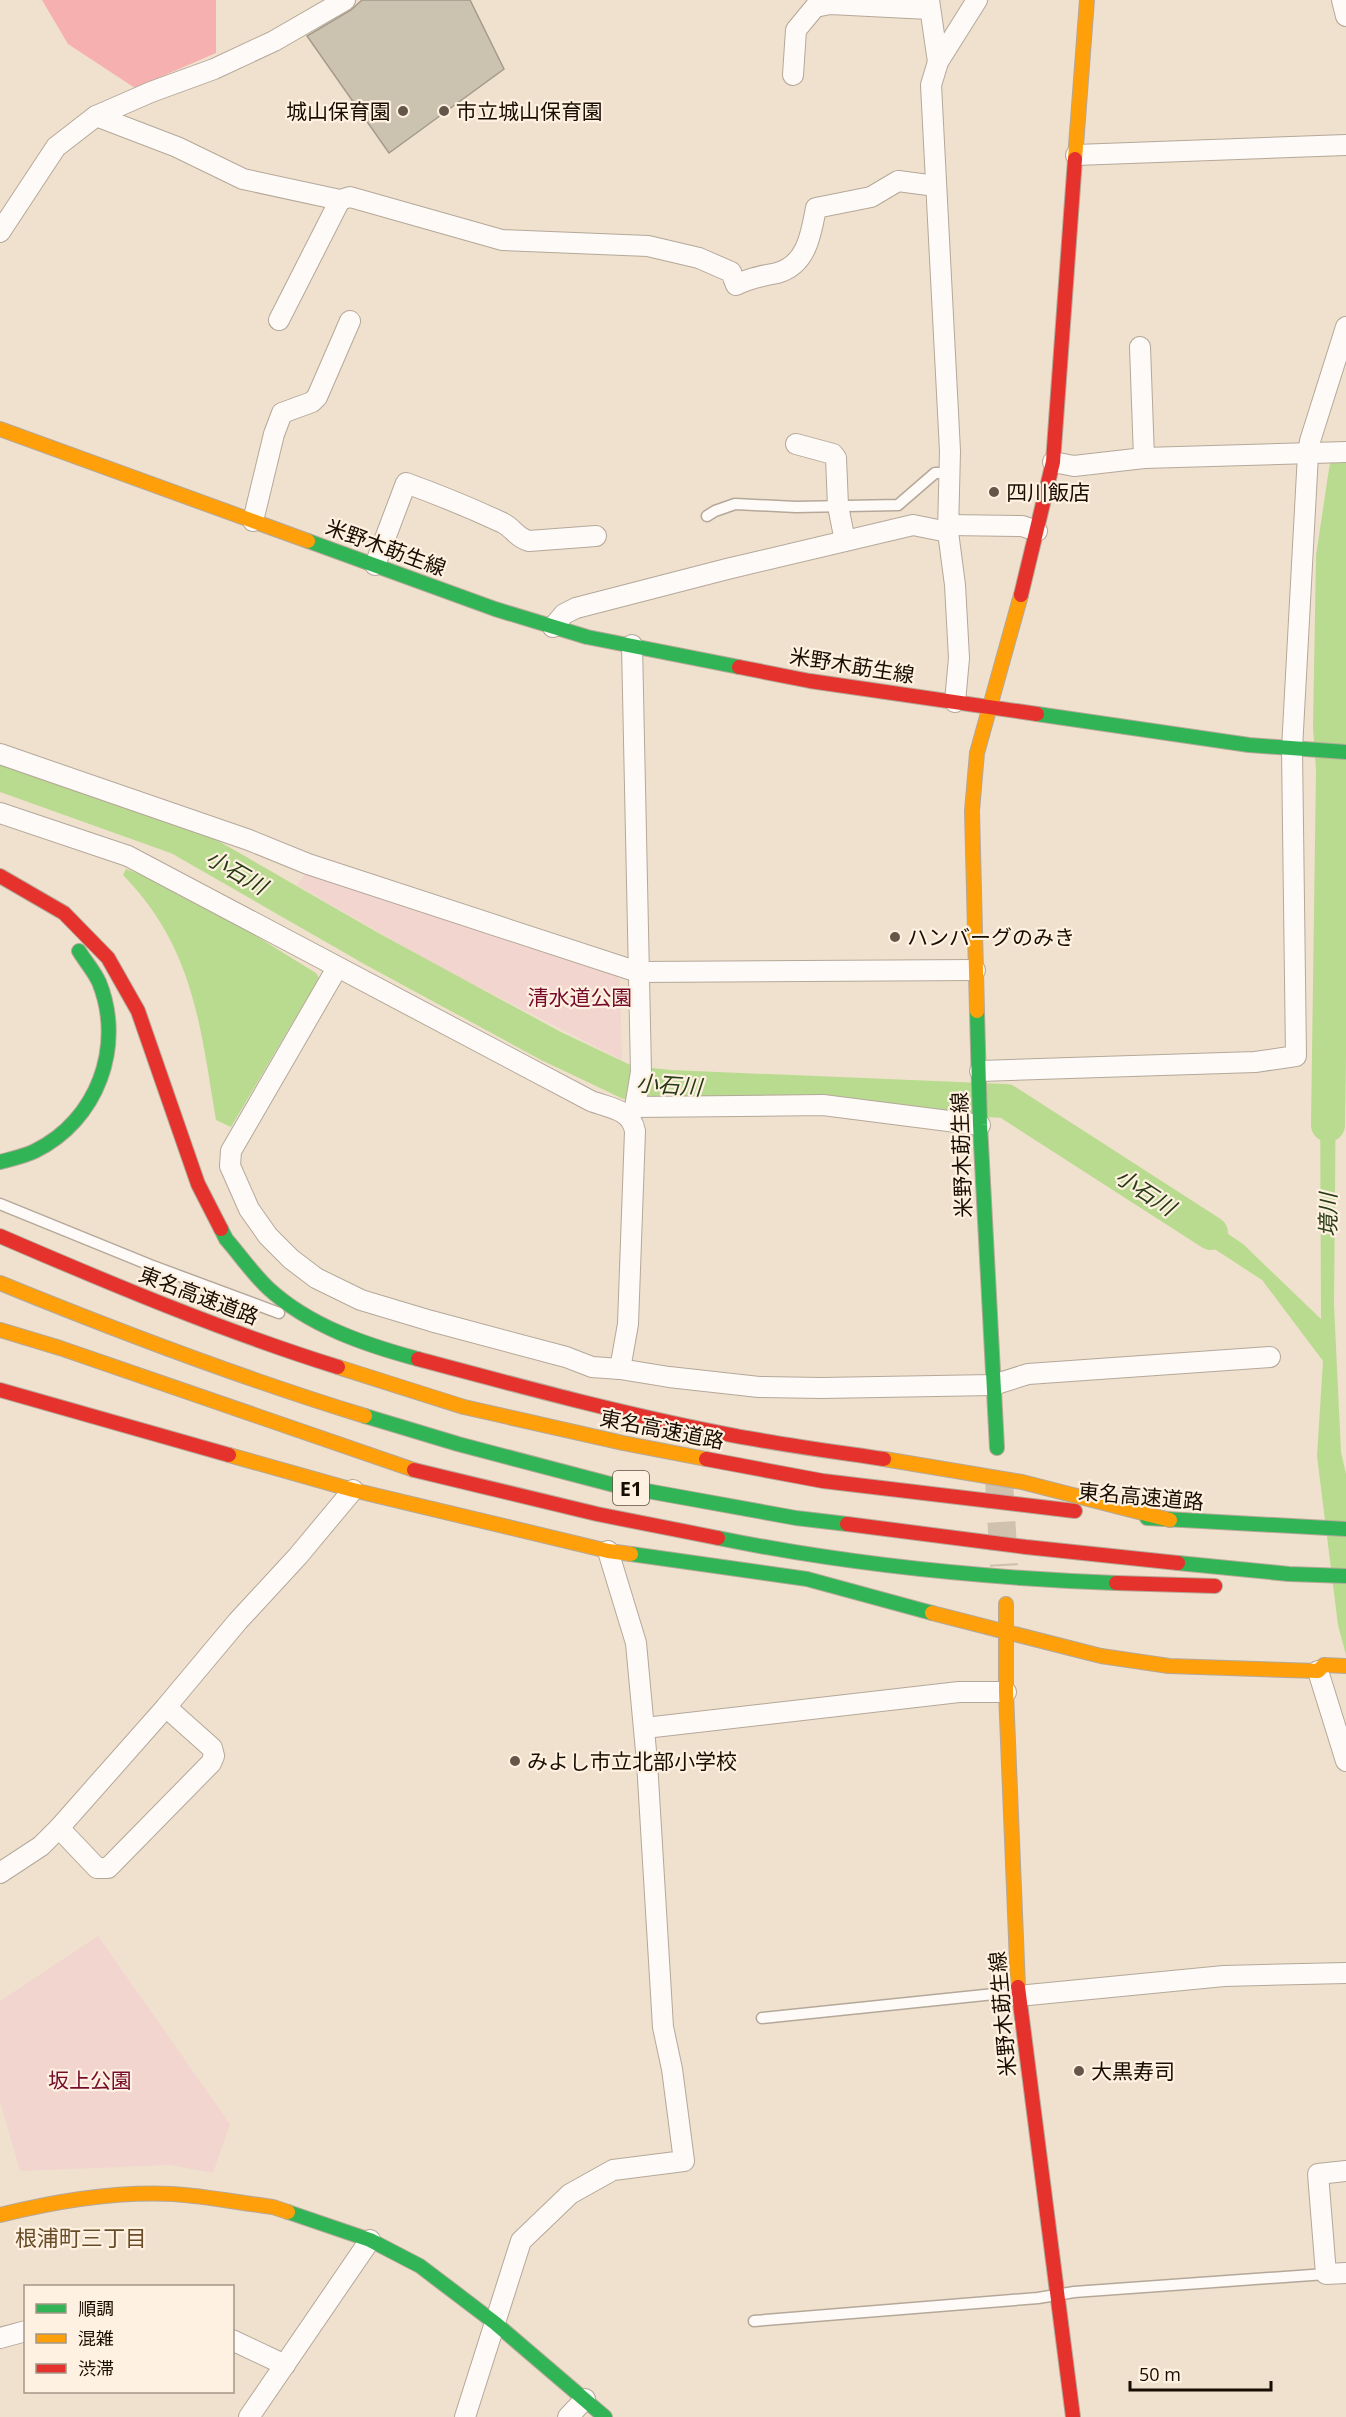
<svg xmlns="http://www.w3.org/2000/svg" width="1346" height="2417" font-family="'Open Sans','Noto Sans JP',sans-serif">
<style>
.green{fill:#f2d5cf}
.forest{fill:#f7b0b0}
.water{fill:#b9db8f}
.lines{fill:none;stroke-linecap:round;stroke-linejoin:round}
.river{stroke:#b9db8f;stroke-width:34}
.building{fill:#ccc2b0;stroke:#a49b8a;stroke-width:1.5}
.secondary-tunnel{stroke:#d0c1af;stroke-width:28;stroke-dasharray:28 14;stroke-linecap:butt}
.lane-casing{stroke:#b5a899;stroke-width:13}
.street-casing{stroke:#b5a899;stroke-width:22}
.fast-casing{stroke:#b5a899;stroke-width:16}
.slow-casing{stroke:#b5a899;stroke-width:16}
.jam-casing{stroke:#b5a899;stroke-width:16}
.lane{stroke:#fdfaf8;stroke-width:10}
.street{stroke:#fdfaf8;stroke-width:20}
.fast{stroke:#30b455;stroke-width:14}
.slow{stroke:#ff9f0a;stroke-width:14}
.jam{stroke:#e5322d;stroke-width:14}
.poi-dot{fill:#645749;stroke:#fff1e1;stroke-width:2}
.labels{text-anchor:middle;dominant-baseline:central;stroke-width:4.5;stroke-linejoin:round;paint-order:stroke}
.shield{fill:#fff1e1;stroke:#5d5144;stroke-width:1.5}
.shield-label{font-size:20px;font-weight:bold;fill:#180d01}
.poi-label{font-size:21px;fill:#180d01;stroke:#fff1e1;text-anchor:start}
.street-label{font-size:21px;fill:#180d01;stroke:#fff1e1}
.park-label{font-size:21px;fill:#760b2b;stroke:#fff1e1}
.water-label{font-size:22px;font-style:italic;fill:#273c14;stroke:#fff1e1}
.neighbourhood-label{font-size:22px;fill:#694d28;stroke:#fff1e1}
</style>
<rect width="100%" height="100%" fill="#f0e1ce"/>
<g class="green">
<path d="M308 870 614 969 620 981 622 1060 439 967 297 885Z"/>
<path d="M98 1936 230 2124 213 2173 170 2165 20 2171 0 2101V2001Z"/>
</g>
<path class="forest" d="M42 0H216V53L135 88 68 44Z"/>
<g class="water">
<path d="M126 869C194 893 255 936 316 973L319 978 231 1127 216 1120C200 1025 194 948 123 875Z"/>
<path d="M1336 1077 1334 1305 1341 1452 1346 1474V1655L1338 1625 1317 1456 1323 1361 1262 1280 1167 1218 1176 1199 1243 1244 1321 1319 1320 1078Z"/>
</g>
<g class="lines">
<g class="river">
<path d="M0 774 179 838 374 950 551 1046 629 1083 670 1087 1006 1101 1211 1233"/>
<path d="M1328 1125 1333 770 1330 727 1333 557 1346 470"/>
</g>
</g>
<path class="building" d="M362 0H470L504 69 389 153 307 36 351 10Z"/>
<g class="lines">
<path class="secondary-tunnel" d="M999 1480 1004 1566"/>
<g class="lane-casing">
<g id="lane">
<path d="M707 516 715 511 735 504 796 507 898 505 935 473H949"/>
<path d="M0 1204 150 1265 279 1313"/>
<path d="M762 2018 1004 1993 1018 1996"/>
<path d="M754 2321 1038 2298 1074 2292 1326 2274"/>
</g>
</g>
<g class="street-casing">
<g id="street">
<path d="M929 0 938 62"/>
<path d="M1342 0 1346 16"/>
<path d="M793 75 796 30 815 7 830 4 929 9"/>
<path d="M96 116 177 147 243 179 340 200 350 197 502 240 648 246 699 258 731 272 736 285C749 278 762 276 777 273 807 265 811 234 816 208L871 197 898 181 936 186"/>
<path d="M1076 155 1346 145"/>
<path d="M0 232 56 147 96 116 151 92 214 69 274 41 345 0"/>
<path d="M279 320 340 200"/>
<path d="M1140 347 1144 458"/>
<path d="M796 444 833 454 836 458 838 506 845 541"/>
<path d="M1053 462 1074 466 1144 458 1346 452"/>
<path d="M253 521 274 434 282 413 312 402 317 397 350 321"/>
<path d="M948 525 1022 526 1037 531"/>
<path d="M375 565 406 483C439 495 471 508 503 523 513 528 517 538 529 541L596 536"/>
<path d="M553 627 564 614 576 608 727 569 913 525 948 532"/>
<path d="M955 702 959 658 955 585 948 532 950 451 931 85 938 62 977 0"/>
<path d="M0 754 249 840 308 864 638 972 975 970"/>
<path d="M0 813 128 856 591 1101C609 1108 631 1109 635 1131L628 1324 620 1369"/>
<path d="M337 968 231 1151 230 1166 249 1209 268 1236 291 1259 316 1278 361 1300 431 1321 566 1357 592 1367 620 1369 669 1377 759 1387 822 1388 993 1385 1028 1374 1270 1357"/>
<path d="M980 1071 1255 1062 1296 1056 1292 749 1308 454 1310 441 1346 327"/>
<path d="M635 1107 823 1105 980 1125"/>
<path d="M629 1117 635 1107 641 1072 632 645"/>
<path d="M1318 1671 1346 1761"/>
<path d="M645 1728 959 1692H1006"/>
<path d="M59 1828 97 1868H108L211 1763 214 1756 212 1748 166 1707"/>
<path d="M0 1873 41 1846 59 1828 166 1707 238 1621 298 1556 353 1490"/>
<path d="M1018 1996 1224 1976 1346 1973"/>
<path d="M1346 2171 1318 2174 1326 2274 1346 2273"/>
<path d="M0 2338 26 2331"/>
<path d="M232 2340 285 2365"/>
<path d="M249 2417 370 2240"/>
<path d="M465 2417 521 2241 570 2194 613 2170 684 2161 672 2069 663 2027 647 1762 636 1643 608 1551"/>
<path d="M568 2417 585 2399"/>
</g>
</g>
<g class="fast-casing">
<g id="fast">
<path d="M308 541 495 609 587 637 739 667"/>
<path d="M1037 714 1249 745 1346 752"/>
<path d="M977 1011 980 1125 997 1448"/>
<path d="M0 1162C11 1159 25 1156 35 1151 97 1121 125 1046 99 982 94 971 85 961 79 951"/>
<path d="M221 1229 226 1239C240 1255 253 1274 268 1288 309 1326 366 1345 418 1359"/>
<path d="M365 1416 458 1444 614 1485 796 1518 847 1524"/>
<path d="M1147 1518 1346 1529"/>
<path d="M718 1538C850 1565 982 1578 1116 1583"/>
<path d="M631 1554 807 1579 932 1613"/>
<path d="M1178 1563 1289 1574 1346 1576"/>
<path d="M288 2212 370 2240 420 2266 495 2323 605 2417"/>
</g>
</g>
<g class="slow-casing">
<g id="slow">
<path d="M1075 159 1087 0"/>
<path d="M0 429 308 541"/>
<path d="M977 1011 972 811 977 753 1021 595"/>
<path d="M0 1283C120 1332 241 1378 365 1416"/>
<path d="M0 1330 60 1348 414 1470"/>
<path d="M338 1367 464 1407 623 1443 706 1459"/>
<path d="M229 1455 353 1490 608 1551 631 1554"/>
<path d="M884 1459 1022 1482 1170 1520"/>
<path d="M1006 1604V1692L1018 1987"/>
<path d="M932 1613 1101 1656 1169 1666 1318 1671 1324 1665 1346 1666"/>
<path d="M0 2215C56 2201 115 2191 173 2194 206 2196 240 2203 273 2207L288 2212"/>
</g>
</g>
<g class="jam-casing">
<g id="jam">
<path d="M1021 595 1053 462 1075 159"/>
<path d="M739 667 810 681 1037 714"/>
<path d="M0 876 64 913 108 958 138 1011 198 1184 221 1229"/>
<path d="M0 1236C111 1284 223 1331 338 1367"/>
<path d="M418 1359C519 1386 619 1413 721 1433 775 1444 830 1451 884 1459"/>
<path d="M0 1390 229 1455"/>
<path d="M706 1459 823 1481 1075 1511"/>
<path d="M414 1470 597 1514 718 1538"/>
<path d="M847 1524 1026 1547 1178 1563"/>
<path d="M1116 1583 1215 1586"/>
<path d="M1018 1987 1073 2417"/>
</g>
</g>
<use href="#lane" class="lane"/>
<use href="#street" class="street"/>
<use href="#fast" class="fast"/>
<use href="#slow" class="slow"/>
<use href="#jam" class="jam"/>
</g>
<g class="poi-dot">
<circle cx="403" cy="111" r="6"/>
<circle cx="444" cy="111" r="6"/>
<circle cx="994" cy="492" r="6"/>
<circle cx="895" cy="937" r="6"/>
<circle cx="515" cy="1761" r="6"/>
<circle cx="1079" cy="2071" r="6"/>
</g>
<g class="labels">
<rect class="shield" x="613" y="1471" width="36" height="34" rx="4.5"/>
<g class="shield-label">
<text x="631" y="1488">E1</text>
</g>
<g class="poi-label">
<text x="391" y="111" text-anchor="end">城山保育園</text>
<text x="456" y="111">市立城山保育園</text>
<text x="1006" y="492">四川飯店</text>
<text x="907" y="937">ハンバーグのみき</text>
<text x="527" y="1761">みよし市立北部小学校</text>
<text x="1091" y="2071">大黒寿司</text>
</g>
<g class="street-label">
<text transform="translate(386 547) rotate(20)">米野木莇生線</text>
<text transform="translate(852 665) rotate(9)">米野木莇生線</text>
<text transform="translate(961 1155) rotate(-92)">米野木莇生線</text>
<text transform="translate(199 1295) rotate(21)">東名高速道路</text>
<text transform="translate(662 1429) rotate(11)">東名高速道路</text>
<text transform="translate(1141 1496) rotate(5)">東名高速道路</text>
<text transform="translate(1002 2014) rotate(-95)">米野木莇生線</text>
</g>
<g class="park-label">
<text x="580" y="997">清水道公園</text>
<text x="90" y="2080">坂上公園</text>
</g>
<g class="water-label">
<text transform="translate(237 871) rotate(30)">小石川</text>
<text transform="translate(669 1084) rotate(4)">小石川</text>
<text transform="translate(1146 1191) rotate(33)">小石川</text>
<text transform="translate(1327 1215) rotate(-90)">境川</text>
</g>
<g class="neighbourhood-label">
<text x="81" y="2237">根浦町三丁目</text>
</g>
</g>
<rect x="24" y="2285" width="210" height="108" fill="#fff1e1" stroke="#a39687" stroke-width="1.5"/>
<rect x="36" y="2304" width="30" height="9" fill="#30b455" stroke="#a39687" stroke-width="1.5"/>
<text x="78" y="2315" font-size="18" fill="#180d01">順調</text>
<rect x="36" y="2334" width="30" height="9" fill="#ff9f0a" stroke="#a39687" stroke-width="1.5"/>
<text x="78" y="2345" font-size="18" fill="#180d01">混雑</text>
<rect x="36" y="2364" width="30" height="9" fill="#e5322d" stroke="#a39687" stroke-width="1.5"/>
<text x="78" y="2375" font-size="18" fill="#180d01">渋滞</text>
<path d="M1130 2381v9h141v-9" fill="none" stroke="#180d01" stroke-width="3"/>
<text x="1139" y="2381" font-size="18" fill="#180d01" stroke="#fff1e1" stroke-width="4.5" paint-order="stroke">50 m</text>
</svg>
